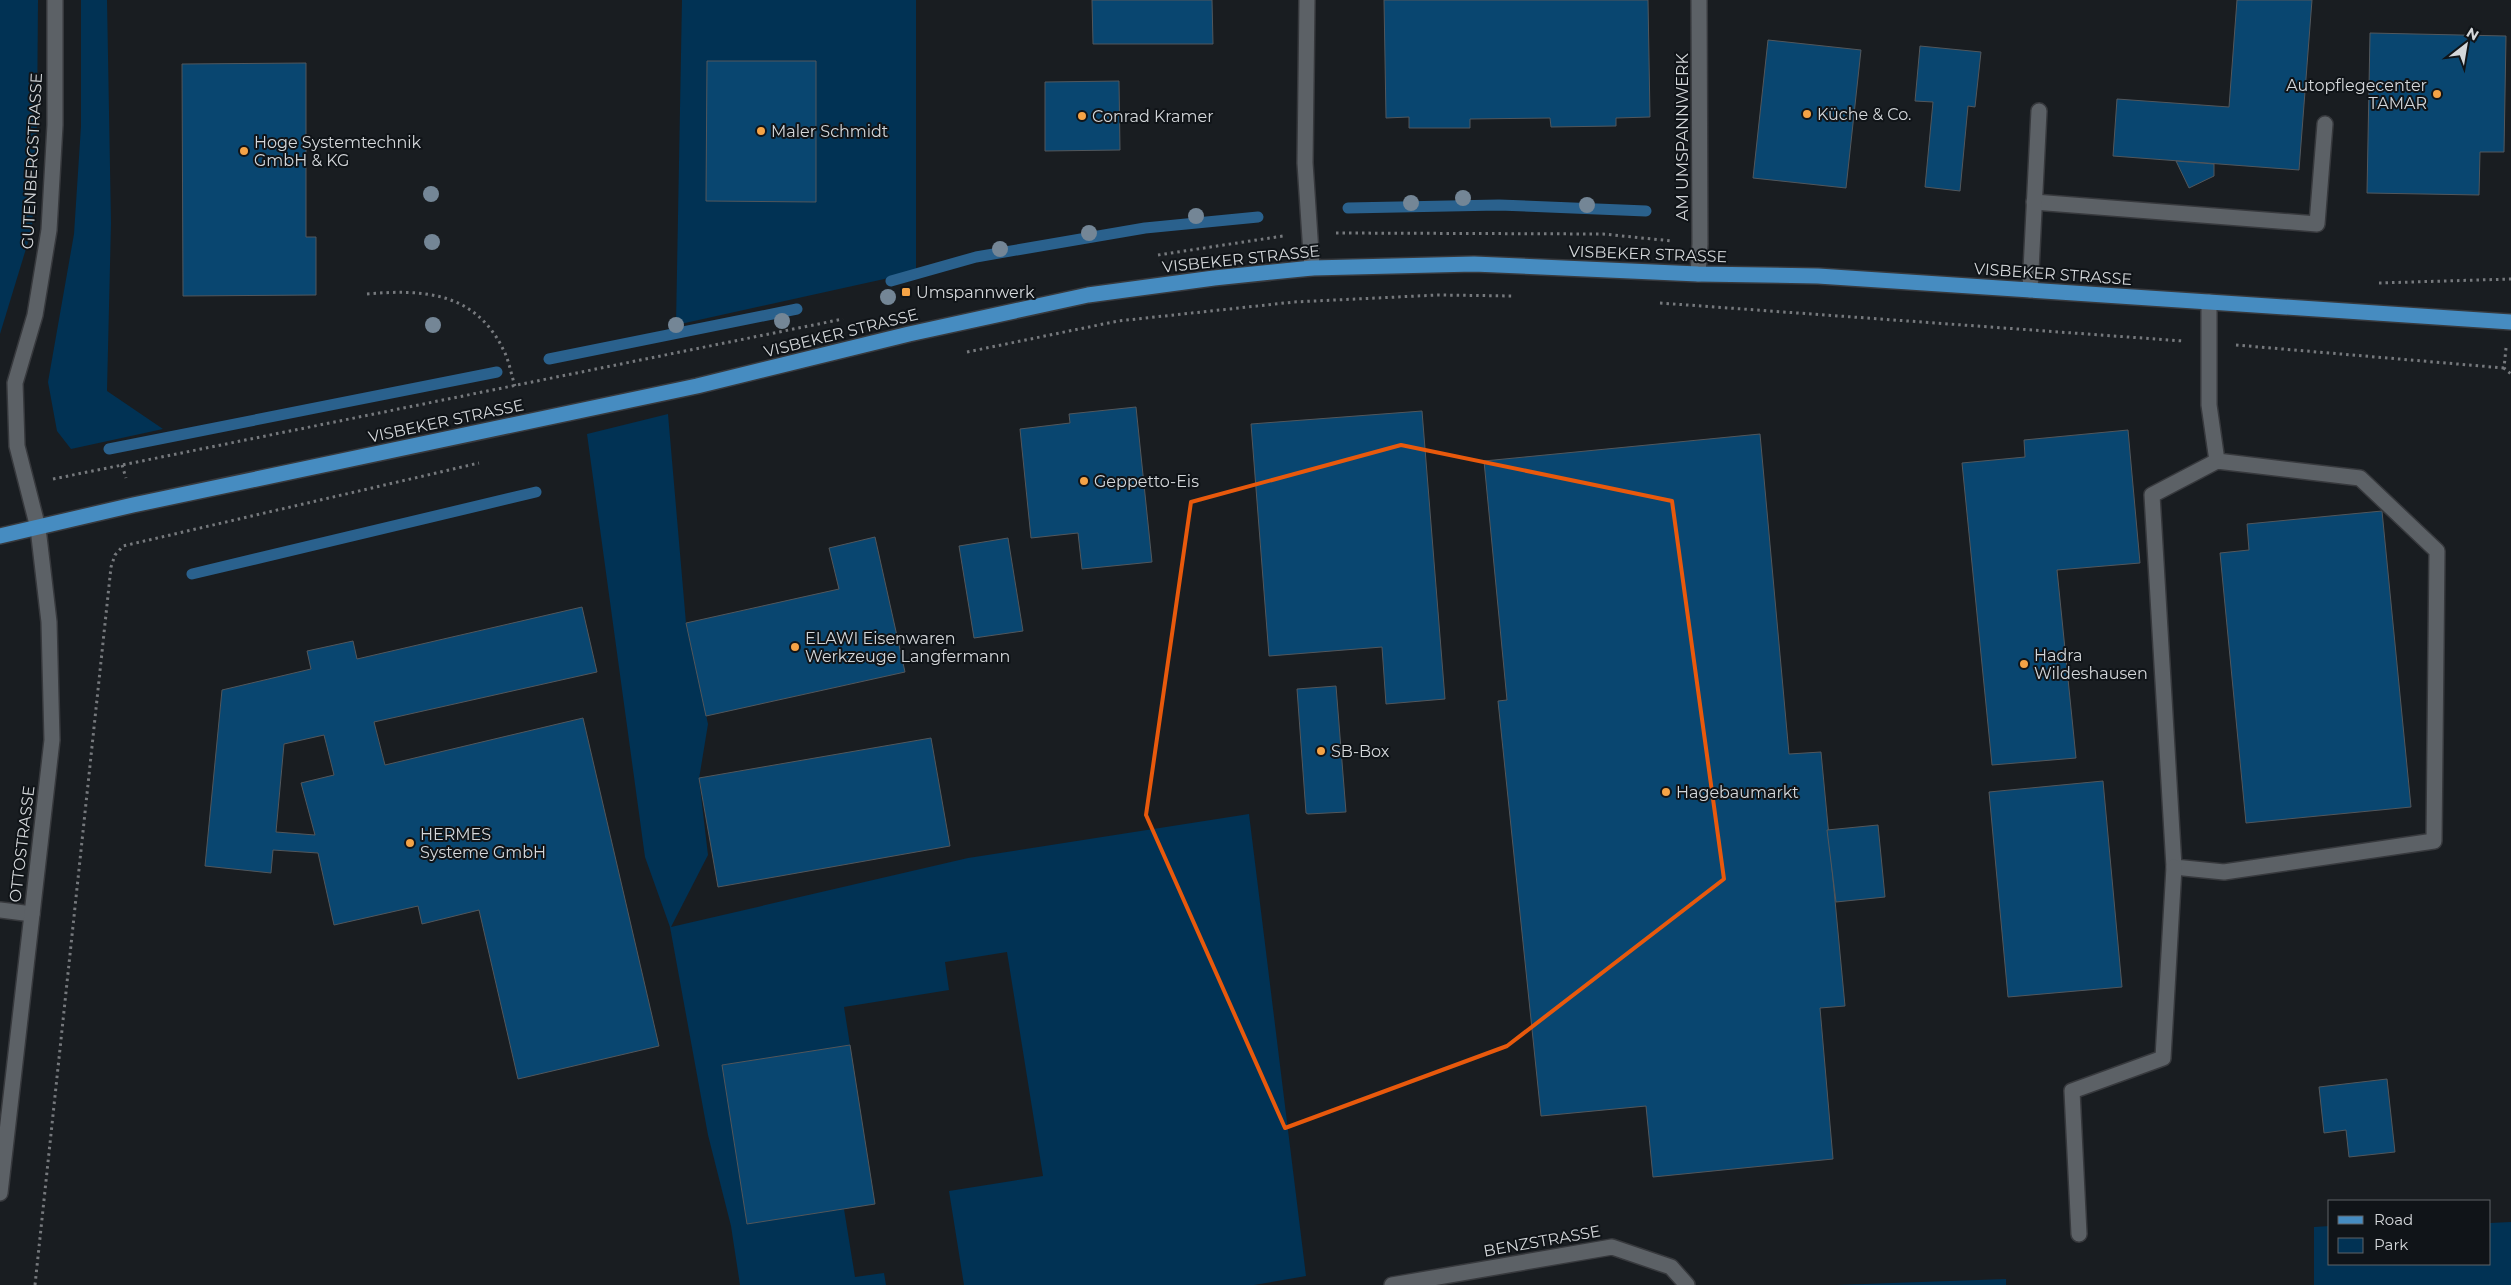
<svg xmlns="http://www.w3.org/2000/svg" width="2511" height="1285" font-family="Montserrat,sans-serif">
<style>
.green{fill:#013254}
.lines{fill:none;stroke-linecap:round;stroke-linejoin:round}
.stream{stroke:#2a618d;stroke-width:11}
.building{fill:#094670;stroke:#52575c;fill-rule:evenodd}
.minor-casing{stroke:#37393d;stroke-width:18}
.major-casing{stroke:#37393d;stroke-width:18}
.path{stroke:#76797d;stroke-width:3;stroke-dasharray:2.5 4;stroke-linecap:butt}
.minor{stroke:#5c6166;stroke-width:15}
.major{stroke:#468cc1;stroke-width:15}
.tree{fill:#748696}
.marked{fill:none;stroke:#e8590c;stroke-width:4;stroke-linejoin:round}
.poi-dot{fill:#f5a346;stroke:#101418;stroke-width:2}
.labels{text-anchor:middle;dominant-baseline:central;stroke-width:4;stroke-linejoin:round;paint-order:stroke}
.poi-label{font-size:16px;fill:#d4d7da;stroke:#101418;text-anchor:start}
.street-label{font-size:16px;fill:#d4d7da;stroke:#101418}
</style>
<rect width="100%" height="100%" fill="#191d21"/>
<g class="green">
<path d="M0 0H38L37 125 32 229 0 334Z"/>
<path d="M81 0H107L111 223 107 391 163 429 71 449 57 431 48 382 74 234 81 126Z"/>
<path d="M682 0H916V272L676 325Z"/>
<path d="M668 414 686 623 708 724 699 779 708 855 671 927 968 858 1249 814 1306 1276 1254 1285H964L949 1191 1043 1176 1007 952 945 962 949 990 844 1007 850 1045 722 1065 747 1224 844 1209 855 1277 884 1273 886 1285H740L731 1226 708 1135 670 927 645 857 587 434Z"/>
<path d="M2511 1222V1285H2314V1227L2330 1226V1264H2490V1223Z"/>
<path d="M2006 1279V1285H1836Z"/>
</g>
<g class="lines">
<g class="stream">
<path d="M1348 208 1499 205 1646 211"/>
<path d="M891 281 976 257 1145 228 1258 217"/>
<path d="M549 359 797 309"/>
<path d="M109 449 497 372"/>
<path d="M192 574 536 492"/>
</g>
</g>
<g class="building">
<path d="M1092 0H1212L1213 44H1093Z"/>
<path d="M1384 0H1648L1650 117 1616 118V126L1551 127 1550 118 1470 119V128H1409V117L1386 118Z"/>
<path d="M2237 0H2312L2299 170 2113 156 2117 99 2229 107Z"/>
<path d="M2370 33 2506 36 2504 152H2480L2479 195 2367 193Z"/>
<path d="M1768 40 1861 50 1846 188 1753 178Z"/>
<path d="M1920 46 1981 52 1975 107 1968 106 1960 191 1925 187 1933 102 1915 101Z"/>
<path d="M707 61H816V202L706 201Z"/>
<path d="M306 63V237H316V295L183 296 182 64Z"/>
<path d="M1119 81 1120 150 1045 151V82Z"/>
<path d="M2176 161 2214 164V176L2189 188Z"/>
<path d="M1136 407 1152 562 1082 569 1078 533 1031 538 1020 429 1070 423 1069 414Z"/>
<path d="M1422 411 1445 699 1386 704 1382 647 1269 656 1251 424Z"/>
<path d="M2128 430 2140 563 2057 570 2076 758 1992 765 1962 463 2025 457 2024 440Z"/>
<path d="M1760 434 1789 754 1821 752 1845 1006 1820 1008 1833 1159 1653 1177 1646 1106 1541 1116 1498 701 1507 700 1484 461Z"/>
<path d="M2382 511 2411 807 2246 823 2220 553 2249 550 2247 524Z"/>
<path d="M875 537 905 672 706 716 686 623 839 589 829 548Z"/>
<path d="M1008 538 1023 631 974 638 959 546Z"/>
<path d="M582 607 597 672 374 722 385 765 583 718 659 1046 518 1079 479 910 422 924 418 906 334 925 318 853 273 850 271 873 205 866 222 690 311 669 307 651 353 641 357 659ZM324 735 334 775 301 783 315 835 276 832 284 744Z"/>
<path d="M1336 686 1346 812 1308 814 1306 813 1297 689Z"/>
<path d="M931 738 950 846 718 887 699 778Z"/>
<path d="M2103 781 2122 987 2008 997 1989 792Z"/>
<path d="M1878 825 1885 897 1836 902 1827 830Z"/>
<path d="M850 1045 875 1204 747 1224 722 1065Z"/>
<path d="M2387 1079 2395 1152 2349 1157 2346 1130 2324 1133 2319 1087Z"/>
</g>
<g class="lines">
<g class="minor-casing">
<g id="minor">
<path d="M1307 0 1305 163 1312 268"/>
<path d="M2034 202 2317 224 2325 124"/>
<path d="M1698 274 1700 244 1699 0"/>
<path d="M2030 290 2039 111"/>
<path d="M2209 302V405L2217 461 2152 495 2174 867 2224 872 2434 841 2437 551 2360 478 2217 461"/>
<path d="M0 910 32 914"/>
<path d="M0 1193 52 740 49 622 38 528 17 446 15 383 35 315 49 230 55 125V0"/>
<path d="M2079 1234 2072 1091 2163 1058 2174 867"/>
<path d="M1392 1285 1612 1247 1671 1267 1687 1285"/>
</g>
</g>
<g class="major-casing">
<path id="major" d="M0 536 133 505 697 386 909 334 1088 295 1214 278 1312 268 1474 264 1698 274 1818 276 2511 322"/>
</g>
<g class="path">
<path d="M1336 233 1603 234 1672 241"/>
<path d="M1158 255 1283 236"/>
<path d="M2379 283 2511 279"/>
<path d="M367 294C423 289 475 292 503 349 509 360 511 374 515 386"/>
<path d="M1660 303 2183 341"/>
<path d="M2236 345 2504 368"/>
<path d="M2506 348 2504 368 2511 374"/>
<path d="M967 352 1118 321 1294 302 1438 295 1514 296"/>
<path d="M122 465 126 478"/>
<path d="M53 479 843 319"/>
<path d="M35 1285 111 567 115 555 123 546 479 463"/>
</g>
<use href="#minor" class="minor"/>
<use href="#major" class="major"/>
</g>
<g class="tree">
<circle cx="431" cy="194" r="8"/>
<circle cx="1463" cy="198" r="8"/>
<circle cx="1411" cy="203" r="8"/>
<circle cx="1587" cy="205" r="8"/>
<circle cx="1196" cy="216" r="8"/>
<circle cx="1089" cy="233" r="8"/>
<circle cx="432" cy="242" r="8"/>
<circle cx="1000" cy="249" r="8"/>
<circle cx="888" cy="297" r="8"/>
<circle cx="782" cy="321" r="8"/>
<circle cx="433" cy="325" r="8"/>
<circle cx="676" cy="325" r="8"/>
</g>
<path class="marked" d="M1401 445 1672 501 1724 879 1507 1046 1285 1128 1146 815 1191 502Z"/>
<g class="poi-dot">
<circle cx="2437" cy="94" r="5"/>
<circle cx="1807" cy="114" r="5"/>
<circle cx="1082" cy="116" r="5"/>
<circle cx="761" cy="131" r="5"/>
<circle cx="244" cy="151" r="5"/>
<rect x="901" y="287" width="10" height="10" rx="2.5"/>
<circle cx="1084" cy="481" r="5"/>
<circle cx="795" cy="647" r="5"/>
<circle cx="2024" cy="664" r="5"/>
<circle cx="1321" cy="751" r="5"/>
<circle cx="1666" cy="792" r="5"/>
<circle cx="410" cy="843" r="5"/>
</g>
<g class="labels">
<g class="poi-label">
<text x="2427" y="85" text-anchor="end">Autopflegecenter<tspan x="2427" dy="18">TAMAR</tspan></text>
<text x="1817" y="114">Küche &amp; Co.</text>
<text x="1092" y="116">Conrad Kramer</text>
<text x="771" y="131">Maler Schmidt</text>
<text x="254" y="142">Hoge Systemtechnik<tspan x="254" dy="18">GmbH &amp; KG</tspan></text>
<text x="916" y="292">Umspannwerk</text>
<text x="1094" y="481">Geppetto-Eis</text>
<text x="805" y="638">ELAWI Eisenwaren<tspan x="805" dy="18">Werkzeuge Langfermann</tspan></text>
<text x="2034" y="655">Hadra<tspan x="2034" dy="18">Wildeshausen</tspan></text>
<text x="1331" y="751">SB-Box</text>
<text x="1676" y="792">Hagebaumarkt</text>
<text x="420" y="834">HERMES<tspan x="420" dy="18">Systeme GmbH</tspan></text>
</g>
<g class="street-label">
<text transform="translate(1682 137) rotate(-90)">AM UMSPANNWERK</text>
<text transform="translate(32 161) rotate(-87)">GUTENBERGSTRASSE</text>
<text transform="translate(1648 254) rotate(2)">VISBEKER STRASSE</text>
<text transform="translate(1241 259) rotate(-6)">VISBEKER STRASSE</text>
<text transform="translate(2053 274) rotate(4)">VISBEKER STRASSE</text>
<text transform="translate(841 333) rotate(-14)">VISBEKER STRASSE</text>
<text transform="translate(446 421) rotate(-12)">VISBEKER STRASSE</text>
<text transform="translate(22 844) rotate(-83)">OTTOSTRASSE</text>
<text transform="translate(1542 1241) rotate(-10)">BENZSTRASSE</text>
</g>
</g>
<rect x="2328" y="1200" width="162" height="65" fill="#101418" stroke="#5e6266"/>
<rect x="2338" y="1216" width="25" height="8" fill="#468cc1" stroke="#5e6266"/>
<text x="2374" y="1225" font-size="15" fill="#d4d7da">Road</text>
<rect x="2338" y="1238" width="25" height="15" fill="#013254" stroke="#5e6266"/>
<text x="2374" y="1250" font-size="15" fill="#d4d7da">Park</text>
<g transform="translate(2466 45) rotate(31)" stroke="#101418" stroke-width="4" paint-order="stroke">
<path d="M0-4L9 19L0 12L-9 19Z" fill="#d4d7da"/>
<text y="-8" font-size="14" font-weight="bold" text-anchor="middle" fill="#d4d7da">N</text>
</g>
</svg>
